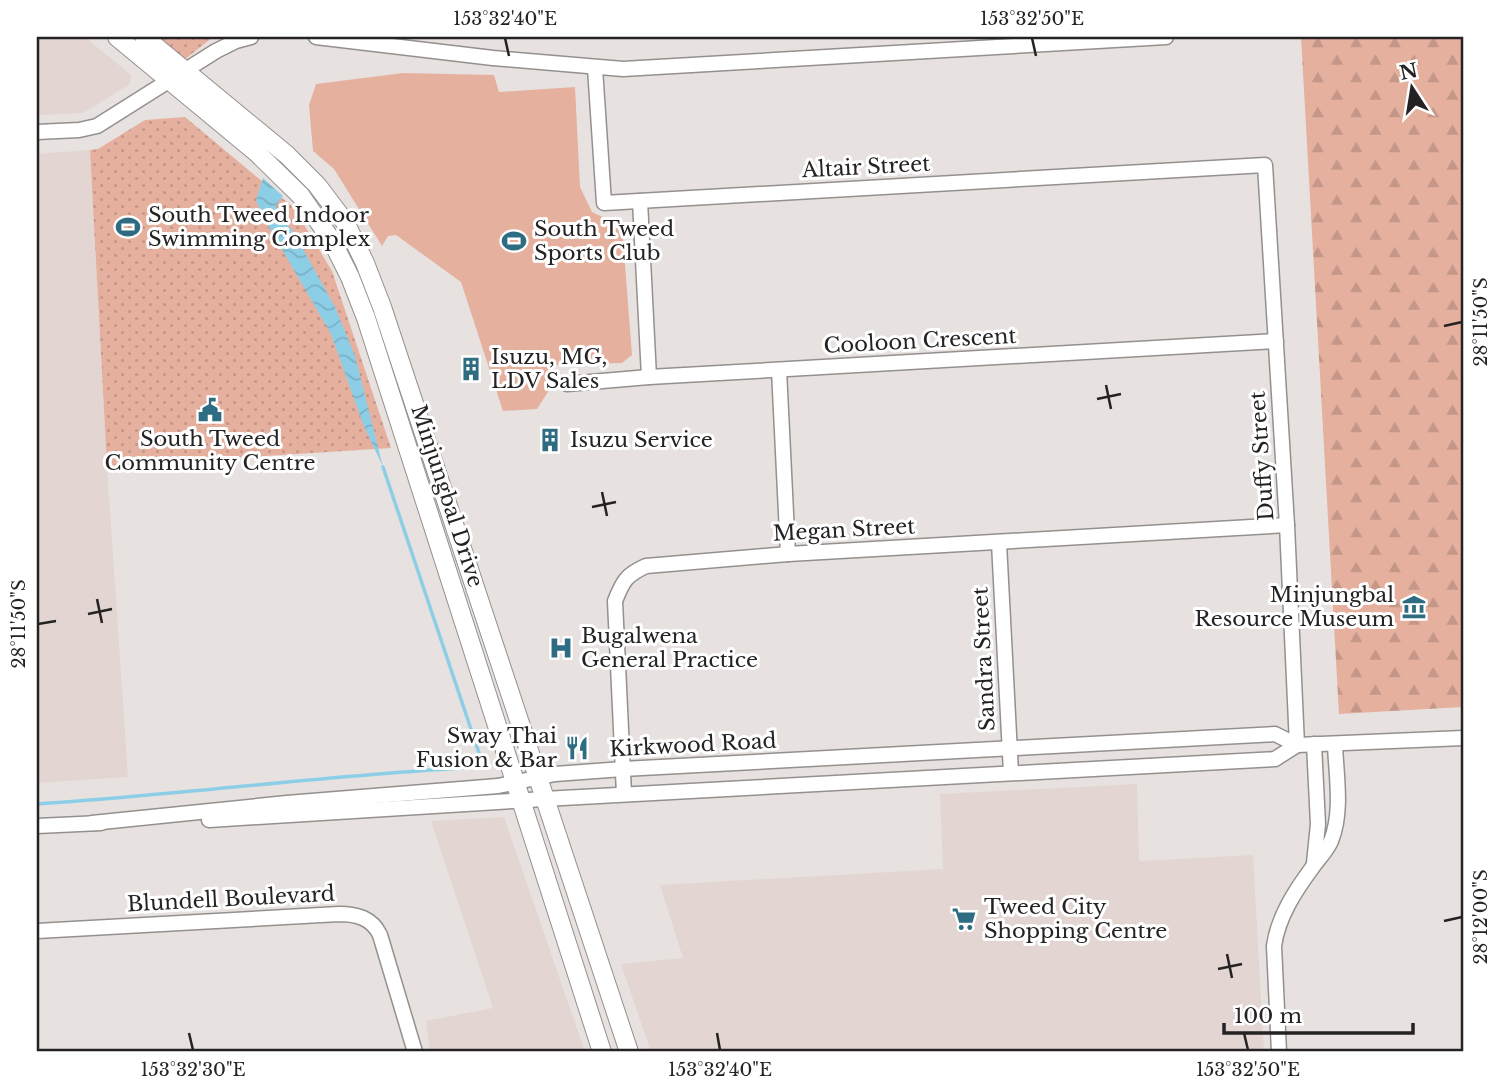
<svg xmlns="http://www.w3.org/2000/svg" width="1500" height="1089" font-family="'Libre Baskerville',serif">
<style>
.built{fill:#e3d5d1}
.grass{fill:#e6b09f}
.forest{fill:url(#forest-firs)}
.park{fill:url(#park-dots)}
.water{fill:url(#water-waves)}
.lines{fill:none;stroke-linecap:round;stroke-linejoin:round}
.stream{stroke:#8dcee7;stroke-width:3.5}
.minor-casing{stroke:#94908e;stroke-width:17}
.major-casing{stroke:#94908e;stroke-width:20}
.minor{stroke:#fff;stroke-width:14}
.major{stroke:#fff;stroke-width:18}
.ticks{fill:none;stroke:#242222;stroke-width:2.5}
.labels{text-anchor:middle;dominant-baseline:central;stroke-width:6;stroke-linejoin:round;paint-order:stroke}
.street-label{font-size:21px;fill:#242222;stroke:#fff}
.poi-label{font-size:21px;fill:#242222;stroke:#fff;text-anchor:start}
.neatline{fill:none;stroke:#242222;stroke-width:2.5}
.ticks-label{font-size:18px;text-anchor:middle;fill:#242222}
</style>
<defs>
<pattern id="forest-firs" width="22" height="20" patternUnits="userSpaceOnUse" patternTransform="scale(1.75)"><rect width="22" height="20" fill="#e6b09f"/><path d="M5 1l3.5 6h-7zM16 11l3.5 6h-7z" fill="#c59789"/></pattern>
<pattern id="park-dots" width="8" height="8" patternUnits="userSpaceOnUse" patternTransform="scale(1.75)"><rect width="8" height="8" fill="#e6b09f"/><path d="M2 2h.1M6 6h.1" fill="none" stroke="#c59789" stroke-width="1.8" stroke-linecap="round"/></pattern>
<pattern id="water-waves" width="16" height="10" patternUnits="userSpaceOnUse" patternTransform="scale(1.75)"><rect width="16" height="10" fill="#8dcee7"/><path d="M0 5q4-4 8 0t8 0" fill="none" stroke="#7ab1c6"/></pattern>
</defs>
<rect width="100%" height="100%" fill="#e7e2e0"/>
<g class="built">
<path d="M37 37H85L131 75 130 84 83 113 37 115Z"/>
<path d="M90 150 107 466 128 777 37 783V154Z"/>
<path d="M1137 784 1139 861 1253 855 1264 1052H651L621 964 683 958 660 885 943 869 940 794Z"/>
<path d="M504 817 585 1052H430L426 1021 493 1008 431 821Z"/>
</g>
<path class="grass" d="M403 73 494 75 499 92 575 87 580 187 592 212 622 226 632 355 622 363 556 365 548 375V392L537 409 503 411 461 282 396 235 388 236 382 246 334 169 313 151 309 105 316 84Z"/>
<path class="forest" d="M1301 37H1463V707L1339 714Z"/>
<g class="park">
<path d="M157 37H213L184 60Z"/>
<path d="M185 117 294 208 332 271 391 448 107 466 90 150 98 149 145 120Z"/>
</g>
<path class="water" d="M263 178 283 196 276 205 279 216 293 231 335 307 355 356 383 467 363 424 331 334 262 215 256 200Z"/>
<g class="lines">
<path class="stream" d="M37 804C179 795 321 776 463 768L475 765 479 753 383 467"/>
<g class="minor-casing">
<g id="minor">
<path d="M316 37 493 58 623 69 1166 37"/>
<path d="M595 68 604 203 1265 165 1287 525 1297 745"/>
<path d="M37 132 79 130 97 126 216 51 236 41 251 37"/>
<path d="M640 201 649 377"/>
<path d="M779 370 788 554"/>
<path d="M567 384 649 377 1276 341"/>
<path d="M999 543 1011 773"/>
<path d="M624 794 615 601C623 581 626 575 646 566L788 554 1287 525"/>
<path d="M209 820 544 799 1275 759 1297 745"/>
<path d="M92 823 287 803 498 786 555 774 623 769 1275 734 1297 745 1463 738"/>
<path d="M37 826 101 823"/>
<path d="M1314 863 1318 824 1314 744"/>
<path d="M37 931 339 914C357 914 372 918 380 935L415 1052"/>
<path d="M1279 1052 1274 946C1278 917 1295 891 1312 868 1318 859 1326 852 1331 841 1343 811 1336 775 1335 744"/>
</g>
</g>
<g class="major-casing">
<g id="major">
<path d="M117 37 256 152 301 196 332 241 350 277 366 318 602 1052"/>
<path d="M144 37 287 155 317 185 345 222 365 263 382 307 629 1052"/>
</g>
</g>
<use href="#minor" class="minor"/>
<use href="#major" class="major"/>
</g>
<path class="ticks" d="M505 38 509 56M1032 38 1036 56M1444 326 1462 322M1106 385 1111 409M1097 399 1121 394M602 492 607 516M592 507 616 502M97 599 102 623M88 614 112 609M38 624 56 621M1444 921 1462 917M1227 954 1232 978M1218 969 1242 964M189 1033 193 1050M717 1033 720 1050M1244 1033 1248 1050"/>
<defs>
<g id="stadium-bare" transform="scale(1.89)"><path d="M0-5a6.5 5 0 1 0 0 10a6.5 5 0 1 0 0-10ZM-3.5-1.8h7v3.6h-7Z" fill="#2d6c81" stroke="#fff" stroke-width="2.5" paint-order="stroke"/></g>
<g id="building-bare" transform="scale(1.89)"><path d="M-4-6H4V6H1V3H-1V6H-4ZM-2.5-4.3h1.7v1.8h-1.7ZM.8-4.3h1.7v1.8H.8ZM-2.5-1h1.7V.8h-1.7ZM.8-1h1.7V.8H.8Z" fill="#2d6c81" stroke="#fff" stroke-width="2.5" paint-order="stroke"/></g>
<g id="civic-bare" transform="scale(1.89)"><path d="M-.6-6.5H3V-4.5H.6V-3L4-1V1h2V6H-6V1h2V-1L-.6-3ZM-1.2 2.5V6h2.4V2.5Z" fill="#2d6c81" stroke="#fff" stroke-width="2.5" paint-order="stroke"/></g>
<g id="museum-bare" transform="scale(1.89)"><path d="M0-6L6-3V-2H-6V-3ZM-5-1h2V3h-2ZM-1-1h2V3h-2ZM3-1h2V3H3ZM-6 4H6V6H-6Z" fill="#2d6c81" stroke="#fff" stroke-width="2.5" paint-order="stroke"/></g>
<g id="hospital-bare" transform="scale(1.89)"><path d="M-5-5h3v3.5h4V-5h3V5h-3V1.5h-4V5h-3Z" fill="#2d6c81" stroke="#fff" stroke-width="2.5" paint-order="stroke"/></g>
<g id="restaurant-bare" transform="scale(1.89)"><path d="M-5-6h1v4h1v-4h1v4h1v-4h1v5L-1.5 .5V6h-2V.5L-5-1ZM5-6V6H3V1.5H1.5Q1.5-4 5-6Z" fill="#2d6c81" stroke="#fff" stroke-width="2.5" paint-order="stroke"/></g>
<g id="supermarket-bare" transform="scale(1.89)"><path d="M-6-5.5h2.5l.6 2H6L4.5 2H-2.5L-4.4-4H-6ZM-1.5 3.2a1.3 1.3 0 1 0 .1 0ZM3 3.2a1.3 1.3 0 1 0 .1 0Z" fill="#2d6c81" stroke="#fff" stroke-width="2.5" paint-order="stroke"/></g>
</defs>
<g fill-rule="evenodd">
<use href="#stadium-bare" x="128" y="227"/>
<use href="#stadium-bare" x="514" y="241"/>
<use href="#building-bare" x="471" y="369"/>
<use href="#civic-bare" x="210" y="410"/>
<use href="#building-bare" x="550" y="440"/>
<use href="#museum-bare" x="1414" y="607"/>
<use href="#hospital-bare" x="561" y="648"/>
<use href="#restaurant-bare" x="577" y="748"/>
<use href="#supermarket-bare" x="964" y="919"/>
</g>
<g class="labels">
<g class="street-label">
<text transform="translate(866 167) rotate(-3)">Altair Street</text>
<text transform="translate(920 341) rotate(-3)">Cooloon Crescent</text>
<text transform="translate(1262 456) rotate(-94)">Duffy Street</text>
<text transform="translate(447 496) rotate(72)">Minjungbal Drive</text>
<text transform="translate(844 530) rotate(-3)">Megan Street</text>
<text transform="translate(984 659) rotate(-93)">Sandra Street</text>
<text transform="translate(693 745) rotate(-3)">Kirkwood Road</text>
<text transform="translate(231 899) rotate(-3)">Blundell Boulevard</text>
</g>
<g class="poi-label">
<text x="148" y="215">South Tweed Indoor<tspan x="148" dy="24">Swimming Complex</tspan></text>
<text x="534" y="229">South Tweed<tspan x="534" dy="24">Sports Club</tspan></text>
<text x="491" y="357">Isuzu, MG,<tspan x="491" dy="24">LDV Sales</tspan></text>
<text x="210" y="439" text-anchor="middle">South Tweed<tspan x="210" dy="24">Community Centre</tspan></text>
<text x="570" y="440">Isuzu Service</text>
<text x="1394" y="595" text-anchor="end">Minjungbal<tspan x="1394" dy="24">Resource Museum</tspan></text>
<text x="581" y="636">Bugalwena<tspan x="581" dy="24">General Practice</tspan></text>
<text x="557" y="736" text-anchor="end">Sway Thai<tspan x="557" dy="24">Fusion &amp; Bar</tspan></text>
<text x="984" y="907">Tweed City<tspan x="984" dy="24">Shopping Centre</tspan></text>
</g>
</g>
<rect width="1500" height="1089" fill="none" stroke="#ffffff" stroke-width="77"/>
<g transform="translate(1412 88) rotate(348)" stroke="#ffffff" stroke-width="5" paint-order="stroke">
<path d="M0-5L12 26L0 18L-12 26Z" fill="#242222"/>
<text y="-10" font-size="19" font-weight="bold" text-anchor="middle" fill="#242222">N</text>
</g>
<path d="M1224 1023v10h189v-10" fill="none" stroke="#242222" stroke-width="3.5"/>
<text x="1234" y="1023" font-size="21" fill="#242222" stroke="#ffffff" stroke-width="5" paint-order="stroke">100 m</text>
<rect x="38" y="38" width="1424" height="1012" class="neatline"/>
<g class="ticks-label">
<text x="505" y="25">153°32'40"E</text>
<text x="1032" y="25">153°32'50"E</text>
<text transform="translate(1481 322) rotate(-90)" y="6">28°11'50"S</text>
<text transform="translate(19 624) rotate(-90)" y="6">28°11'50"S</text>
<text transform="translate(1481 917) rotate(-90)" y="6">28°12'00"S</text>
<text x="193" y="1076">153°32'30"E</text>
<text x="720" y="1076">153°32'40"E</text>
<text x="1248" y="1076">153°32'50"E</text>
</g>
</svg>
